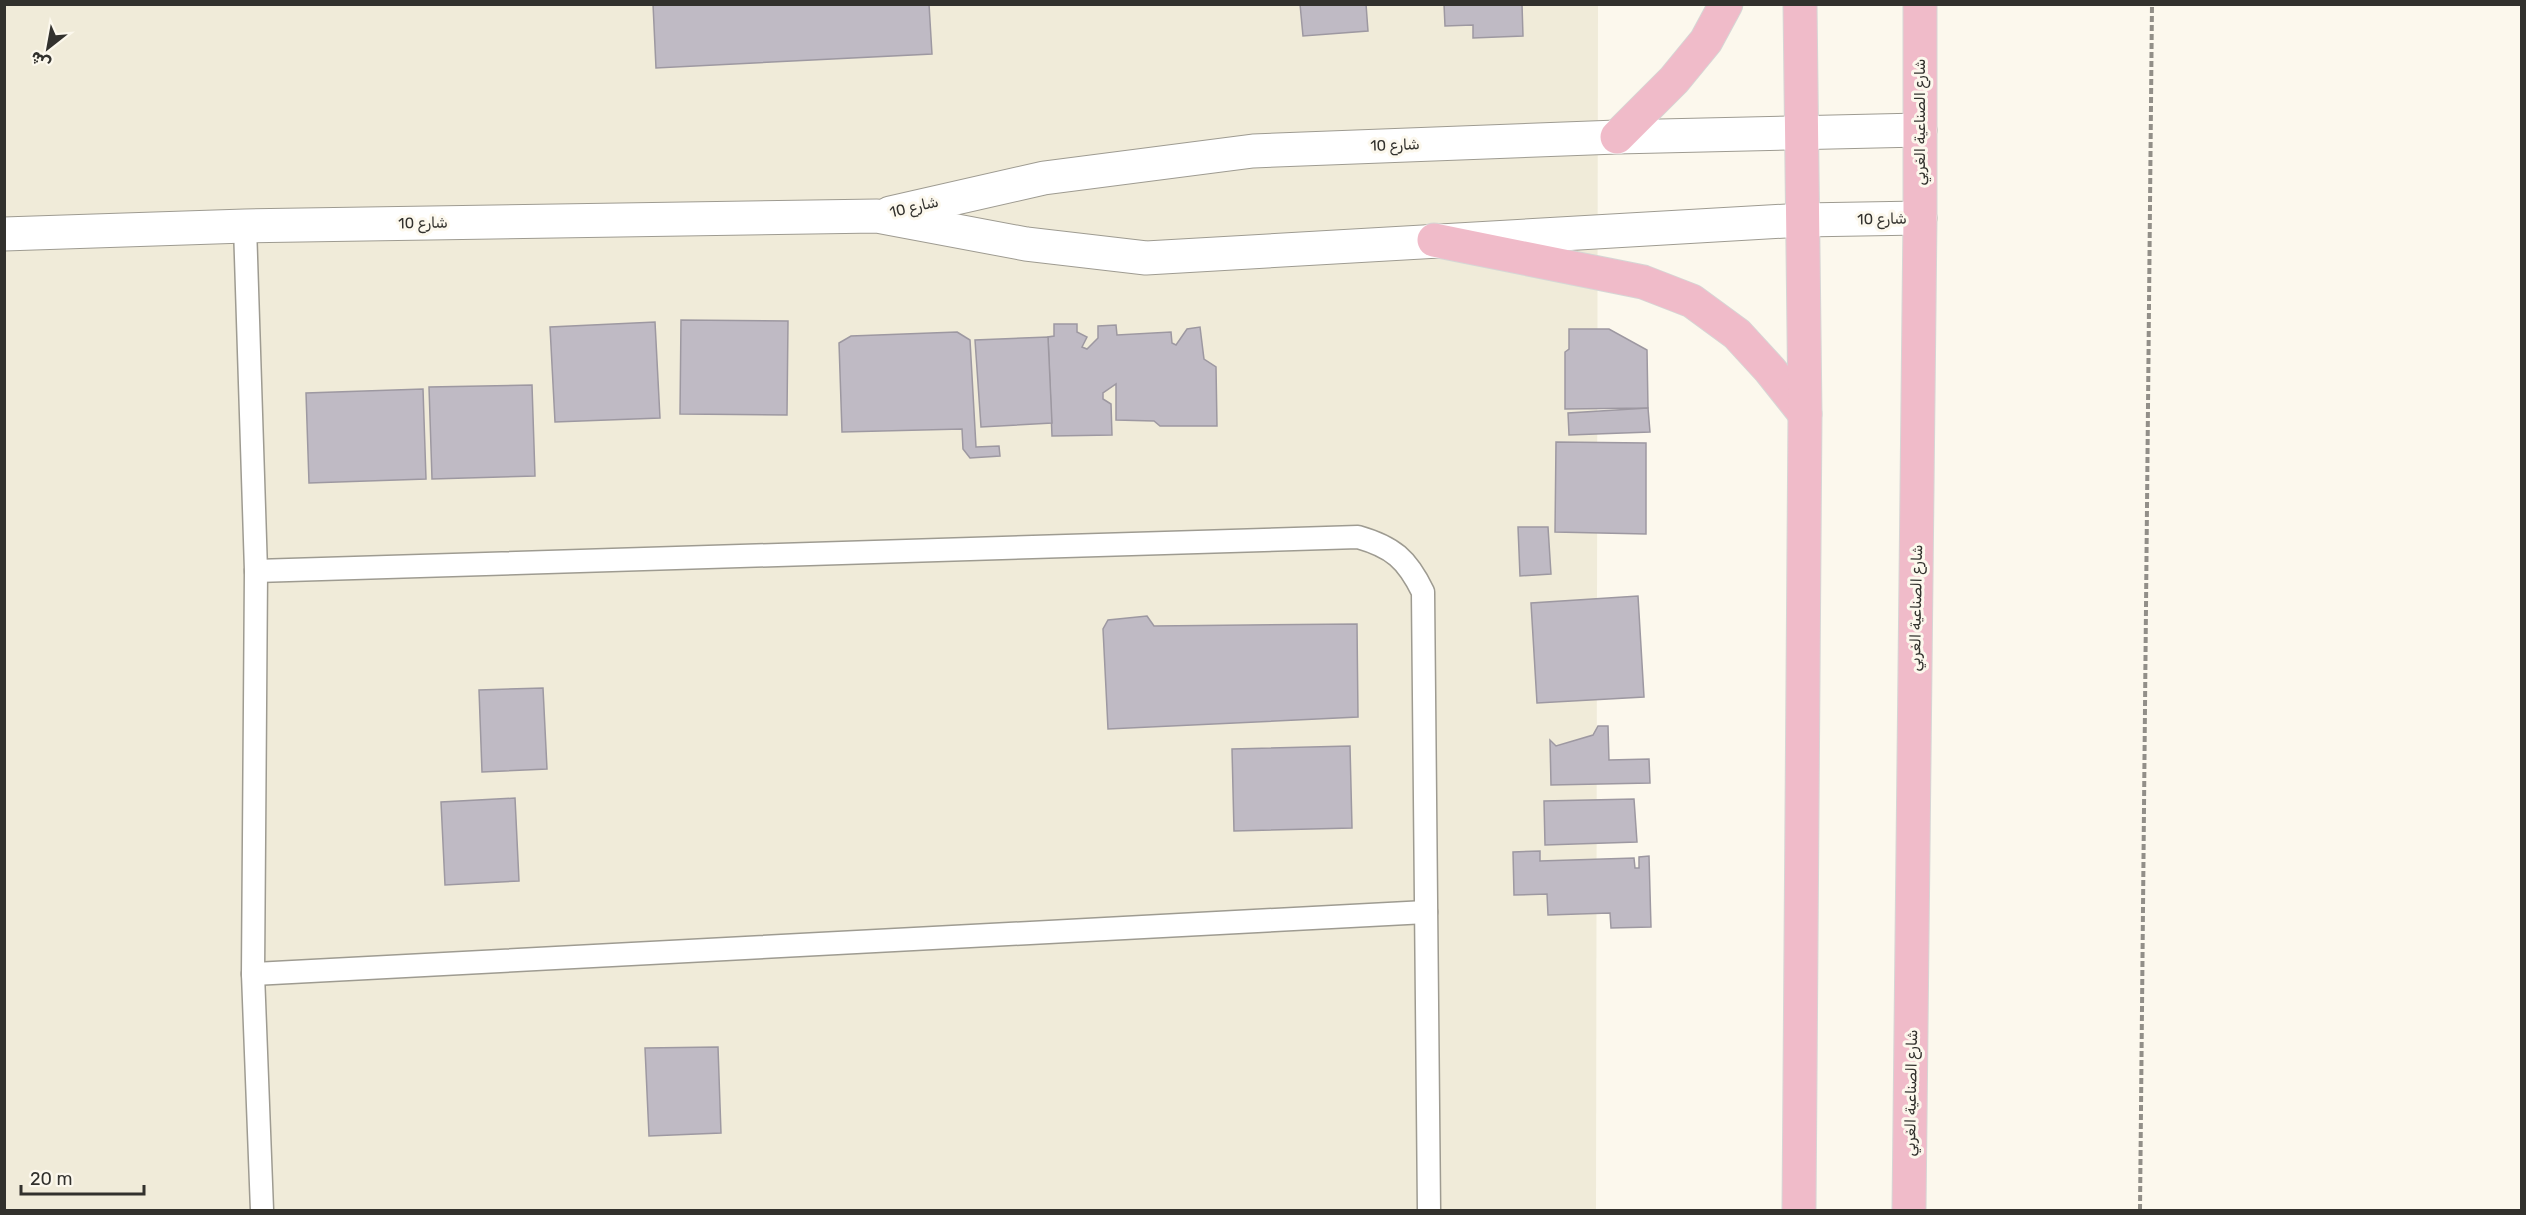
<svg xmlns="http://www.w3.org/2000/svg" width="2526" height="1215" font-family="Rubik,Vazirmatn,sans-serif">
<style>
.built{fill:#f0ebd9}
.building{fill:#bfbac4;stroke:#9d98a1;stroke-width:1.5}
.lines{fill:none;stroke-linecap:round;stroke-linejoin:round}
.lane-casing{stroke:#9e9b91;stroke-width:25}
.street-casing{stroke:#9e9b91;stroke-width:35}
.primary-casing{stroke:#d6d6d5;stroke-width:35}
.path{stroke:#928f88;stroke-width:4;stroke-dasharray:6 3;stroke-linecap:butt}
.lane{stroke:#fff;stroke-width:22}
.street{stroke:#fff;stroke-width:33}
.primary{stroke:#f0bbc9;stroke-width:33}
.labels{text-anchor:middle;dominant-baseline:central;stroke-width:6;stroke-linejoin:round;paint-order:stroke}
.street-label{font-size:15px;fill:#32312d;stroke:#fcf8ed}
</style>
<rect width="100%" height="100%" fill="#fcf8ed"/>
<path class="built" d="M5 5H1598L1596 1210H5Z"/>
<g class="building">
<path d="M653 4H929L932 54 656 68Z"/>
<path d="M1300 4H1366L1368 31 1303 36Z"/>
<path d="M1444 4H1522L1523 36 1473 38V25L1445 26Z"/>
<path d="M681 320 788 321 787 415 680 414Z"/>
<path d="M655 322 660 418 555 422 550 327Z"/>
<path d="M1054 324H1077V332L1087 337 1082 347 1087 349 1098 338V326L1116 325 1117 335 1171 332 1172 343 1176 345 1187 329 1200 327 1204 359 1216 367 1217 426H1160L1154 421 1116 420V384L1103 393V399L1111 404 1112 435 1052 436 1048 337 1054 336Z"/>
<path d="M1569 329H1609L1647 350 1648 408 1565 409V352L1569 349Z"/>
<path d="M957 332 970 340 976 447 999 446 1000 456 970 458 963 449 962 429 842 432 839 343 851 336Z"/>
<path d="M1048 337 1052 423 981 427 975 340Z"/>
<path d="M532 385 535 476 432 479 429 387Z"/>
<path d="M423 389 426 479 309 483 306 393Z"/>
<path d="M1648 408 1650 432 1569 435 1568 413Z"/>
<path d="M1556 442 1646 443V534L1555 532Z"/>
<path d="M1518 527H1548L1551 574 1520 576Z"/>
<path d="M1638 596 1644 697 1537 703 1531 603Z"/>
<path d="M1147 616 1154 626 1357 624 1358 717 1108 729 1103 629 1108 620Z"/>
<path d="M543 688 547 769 482 772 479 690Z"/>
<path d="M1598 726H1608L1609 760 1649 759 1650 783 1551 785 1550 740 1556 746 1593 735Z"/>
<path d="M1350 746 1352 828 1234 831 1232 749Z"/>
<path d="M515 798 519 881 445 885 441 802Z"/>
<path d="M1634 799 1637 842 1545 845 1544 801Z"/>
<path d="M1540 851V861L1634 858 1635 868H1639V857L1649 856 1651 927 1611 928 1610 913 1548 915 1547 894 1514 895 1513 852Z"/>
<path d="M718 1047 721 1133 649 1136 645 1048Z"/>
</g>
<g class="lines">
<g class="lane-casing">
<g id="lane">
<path d="M245 226 256 571 253 974 262 1210"/>
<path d="M256 571 1358 537C1393 547 1407 559 1423 592L1429 1210"/>
<path d="M253 974 1426 912"/>
</g>
</g>
<g class="street-casing">
<g id="street">
<path d="M890 213 1044 178 1253 151 1617 137 1920 130"/>
<path d="M4 234 245 226 877 216 1026 244 1146 258 1803 220 1920 218"/>
</g>
</g>
<g class="primary-casing">
<g id="primary">
<path d="M1617 137 1674 80 1706 41 1726 4"/>
<path d="M1434 240 1643 282 1692 301 1737 334 1770 370 1805 414"/>
<path d="M1799 1210 1805 414 1800 4"/>
<path d="M1909 1210 1920 218V4"/>
</g>
</g>
<path class="path" d="M2140 1210 2152 4"/>
<use href="#lane" class="lane"/>
<use href="#street" class="street"/>
<use href="#primary" class="primary"/>
</g>
<g class="labels">
<g class="street-label">
<text transform="translate(1920 122) rotate(-90)">شارع الصناعية الغربي</text>
<text transform="translate(1395 145) rotate(-2)">شارع 10</text>
<text transform="translate(914 207) rotate(-13)">شارع 10</text>
<text transform="translate(1882 219) rotate(-1)">شارع 10</text>
<text transform="translate(423 223) rotate(-1)">شارع 10</text>
<text transform="translate(1916 608) rotate(-89)">شارع الصناعية الغربي</text>
<text transform="translate(1911 1093) rotate(-89)">شارع الصناعية الغربي</text>
</g>
</g>
<rect width="2526" height="1215" fill="none" stroke="#32312d" stroke-width="12"/>
<g transform="translate(48 48) rotate(211)" stroke="#fcf8ed" stroke-width="4.5" paint-order="stroke">
<path d="M0-4.5L10 22L0 15L-10 22Z" fill="#32312d"/>
<text y="-9" font-size="16" font-weight="bold" text-anchor="middle" fill="#32312d">ش</text>
</g>
<path d="M21 1185v9h123v-9" fill="none" stroke="#32312d" stroke-width="3"/>
<text x="30" y="1185" font-size="18" fill="#32312d" stroke="#fcf8ed" stroke-width="4.5" paint-order="stroke">20 m</text>
</svg>
